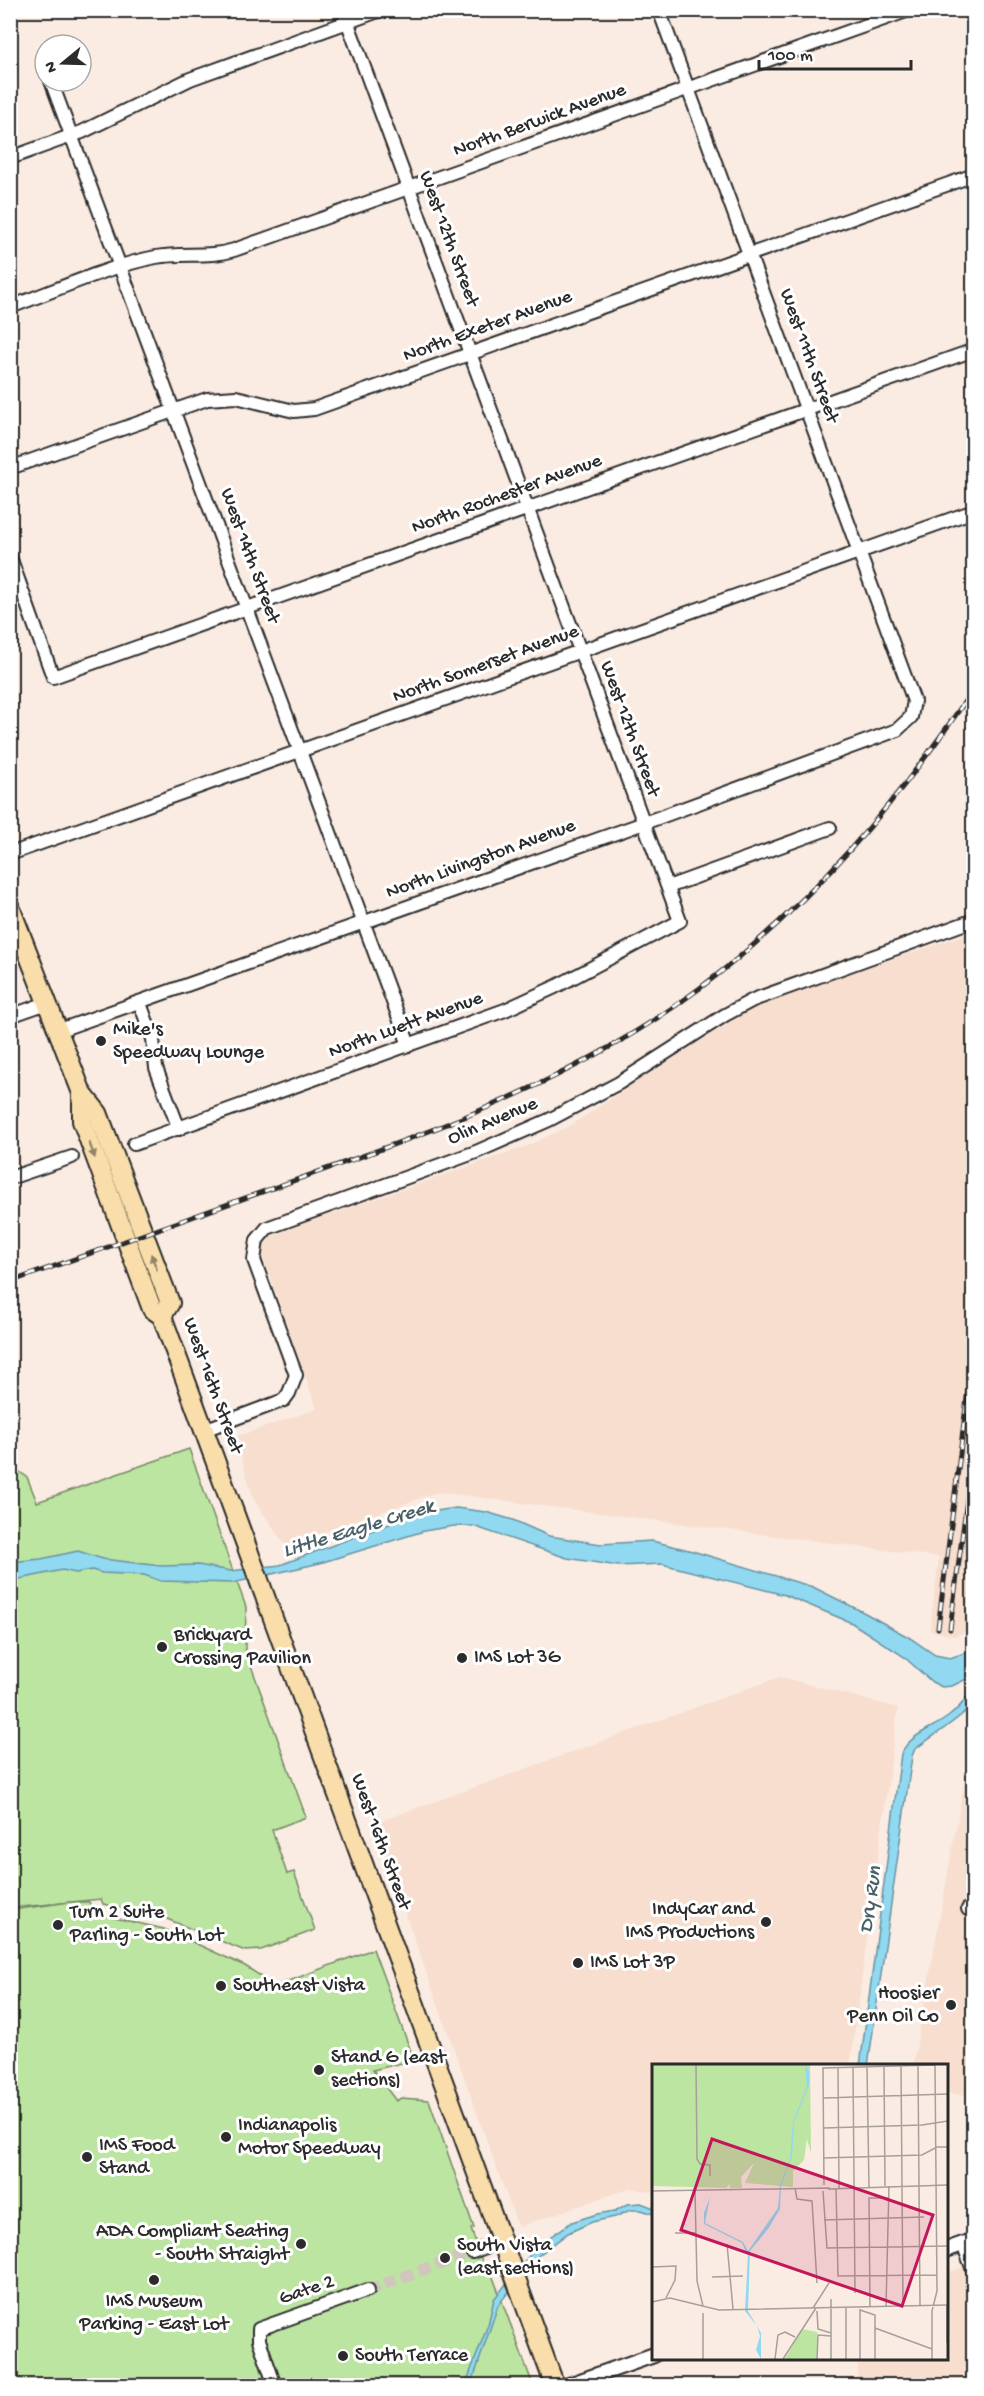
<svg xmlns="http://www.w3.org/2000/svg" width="984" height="2396" font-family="'Gochi Hand',sans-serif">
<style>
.built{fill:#f7dece}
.green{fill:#bce5a1;stroke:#748866;stroke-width:1.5}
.water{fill:#90d9f1;stroke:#6893a2;stroke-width:1.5}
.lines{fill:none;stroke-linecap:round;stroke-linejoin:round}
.minor-tunnel{stroke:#d1c5bd;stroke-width:12;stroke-dasharray:12 6;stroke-linecap:butt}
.minor-casing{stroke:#2b2b2b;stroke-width:16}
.tertiary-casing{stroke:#2b2b2b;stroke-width:18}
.primary-casing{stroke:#2b2b2b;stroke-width:22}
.minor{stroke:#fff;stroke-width:12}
.tertiary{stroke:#fff;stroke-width:14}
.primary{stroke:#f9deab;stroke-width:18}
.rail-casing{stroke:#2b2b2b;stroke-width:5}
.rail{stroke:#fff;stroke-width:3;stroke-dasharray:9;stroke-linecap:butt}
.oneway{fill:#92846b}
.poi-dot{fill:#2b2b2b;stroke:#fff;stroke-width:2}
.labels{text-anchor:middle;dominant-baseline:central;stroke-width:6;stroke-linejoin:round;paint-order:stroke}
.street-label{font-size:20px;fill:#2b2b2b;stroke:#fff}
.poi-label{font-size:20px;fill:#2b2b2b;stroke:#fff;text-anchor:start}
.water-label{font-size:21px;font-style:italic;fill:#495f66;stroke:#fff}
.inset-road{fill:none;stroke:#a79f99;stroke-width:1.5}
.view{fill:#c2185b;fill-opacity:0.15;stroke:#c2185b;stroke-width:3}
.inset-edge{fill:none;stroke:#2b2b2b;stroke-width:3}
</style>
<rect width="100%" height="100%" fill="#faece2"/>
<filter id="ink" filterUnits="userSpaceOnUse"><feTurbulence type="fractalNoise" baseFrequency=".0167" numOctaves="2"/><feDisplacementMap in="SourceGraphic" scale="12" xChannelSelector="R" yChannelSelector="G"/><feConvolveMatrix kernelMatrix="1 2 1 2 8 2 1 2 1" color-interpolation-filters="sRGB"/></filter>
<g filter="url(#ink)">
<g class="built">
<path d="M973 932V1629L954 1636 930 1630 939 1557 437 1492 286 1546 254 1500 235 1437 317 1409 261 1251 269 1236 525 1147 570 1126 653 1071 760 1004Z"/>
<path d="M780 1677 898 1708 850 2066H654V2192L630 2188 518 2227 373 1824Z"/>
<path d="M973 1734V2096L947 2093 946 2066H913Z"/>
<path d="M973 2263V2385L856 2386 859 2359 946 2358 947 2273Z"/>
</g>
<g class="green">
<path d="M189 1449 246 1607 245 1649 306 1817 272 1830 287 1874 294 1872 315 1930 261 1950 245 1951 167 1919 103 1904 101 1899 11 1908V1466L27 1477 37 1502Z"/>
<path d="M70 1902H89L93 1913 164 1929 245 1966 276 1986 373 1949 414 2060 373 2070 396 2101 401 2098 429 2100 474 2228 471 2229 485 2270 490 2269 533 2385H11V1910Z"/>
</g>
<g class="water">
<path d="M456 1508 486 1512 513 1520 549 1536 601 1544 652 1541 689 1550 813 1587 865 1613 910 1638 935 1655 950 1658 973 1650V1676L952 1686 942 1687 932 1682 903 1656 852 1623 785 1595 662 1564 618 1566 567 1558 473 1526H454L424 1531 320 1563 233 1583 161 1581 144 1575 102 1573 92 1570 76 1573 62 1570 11 1581V1562L41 1559 78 1551 103 1559 161 1566 198 1565 231 1571 280 1565 416 1514Z"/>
<path d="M973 1688C973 1692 975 1698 974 1702 970 1712 926 1741 915 1749L912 1756 868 2066H860L901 1754C910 1734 932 1729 948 1717 959 1709 967 1698 973 1688Z"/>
<path d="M641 2203 654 2208V2214L641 2210H630L615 2217 592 2222 568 2233 539 2255 498 2305 471 2385 465 2386 488 2325 494 2299 538 2245 572 2222 597 2214 615 2211 627 2204Z"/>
</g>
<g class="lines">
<path class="minor-tunnel" d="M368 2290 472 2252"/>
<g class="minor-casing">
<g id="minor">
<path d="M51 81 409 1045"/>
<path d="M10 158 82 132 190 79 381 10"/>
<path d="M10 307C57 290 109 266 156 257 182 252 209 258 234 250L909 10"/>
<path d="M10 468 207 399 236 397 294 411 314 409 974 175"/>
<path d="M10 557 53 677 974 350"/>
<path d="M10 854 974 511"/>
<path d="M668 887 830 828"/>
<path d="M140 1003 153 1039 156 1068 179 1129"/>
<path d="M10 1016 47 1003"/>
<path d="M57 1031 644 823 897 730 911 717 914 701 659 10"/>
<path d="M134 1144 505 1010 555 987 680 921 343 10"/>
<path d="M10 1178 72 1157"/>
<path d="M204 1430 284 1400 289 1393 296 1375 254 1260 257 1240 267 1228 476 1152 549 1120 619 1083 725 1015 753 1000 974 920"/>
<path d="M968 1909H974"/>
<path d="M963 2244 974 2272"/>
<path d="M472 2252 502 2241"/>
<path d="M275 2386 259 2340V2329L368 2290"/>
</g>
</g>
<g class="tertiary-casing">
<g id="tertiary">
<path d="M946 2250 974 2240"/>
<path d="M566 2386 654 2355"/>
</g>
</g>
<g class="primary-casing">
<g id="primary">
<path d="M10 907 82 1093 98 1113 170 1303 162 1316"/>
<path d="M82 1093V1121L152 1309 162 1316 555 2386"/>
</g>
</g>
<use href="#minor" class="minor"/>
<use href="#tertiary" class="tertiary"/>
<use href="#primary" class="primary"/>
<g class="rail-casing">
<g id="rail">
<path d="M10 1282C109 1247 208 1211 307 1176 447 1126 580 1078 700 988 811 905 897 803 974 688"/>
<path d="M938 1628 974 1343"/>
<path d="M950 1629 974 1446"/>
</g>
</g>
<use href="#rail" class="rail"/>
</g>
<defs><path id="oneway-solid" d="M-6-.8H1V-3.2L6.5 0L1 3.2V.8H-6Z" transform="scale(1.5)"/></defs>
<g class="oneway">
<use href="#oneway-solid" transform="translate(92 1150) rotate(70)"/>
<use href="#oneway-solid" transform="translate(154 1262) rotate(-110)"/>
</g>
</g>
<g class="poi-dot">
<circle cx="101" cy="1041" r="6"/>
<circle cx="162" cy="1647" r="6"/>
<circle cx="462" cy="1658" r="6"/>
<circle cx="766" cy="1922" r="6"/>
<circle cx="58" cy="1925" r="6"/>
<circle cx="578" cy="1963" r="6"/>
<circle cx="221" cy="1986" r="6"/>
<circle cx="951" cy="2005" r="6"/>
<circle cx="319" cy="2070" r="6"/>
<circle cx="226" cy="2137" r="6"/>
<circle cx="87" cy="2157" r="6"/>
<circle cx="301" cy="2244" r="6"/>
<circle cx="445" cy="2258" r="6"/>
<circle cx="154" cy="2280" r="6"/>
<circle cx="343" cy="2356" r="6"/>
</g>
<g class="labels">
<g class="street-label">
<text transform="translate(540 121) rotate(-20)">North Berwick Avenue</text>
<text transform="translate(448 239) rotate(70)">West 12th Street</text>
<text transform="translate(488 327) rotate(-20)">North Exeter Avenue</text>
<text transform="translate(808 356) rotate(70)">West 11th Street</text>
<text transform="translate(507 495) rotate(-20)">North Rochester Avenue</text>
<text transform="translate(249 556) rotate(70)">West 14th Street</text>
<text transform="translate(486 665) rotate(-20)">North Somerset Avenue</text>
<text transform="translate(629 729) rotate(70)">West 12th Street</text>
<text transform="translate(481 860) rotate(-20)">North Livingston Avenue</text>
<text transform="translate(406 1026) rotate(-20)">North Luett Avenue</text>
<text transform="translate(493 1122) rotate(-23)">Olin Avenue</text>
<text transform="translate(212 1386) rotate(70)">West 16th Street</text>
<text transform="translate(380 1842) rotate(70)">West 16th Street</text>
<text transform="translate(307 2291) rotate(-19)">Gate 2</text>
</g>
<g class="poi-label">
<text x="113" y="1030">Mike's<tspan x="113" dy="23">Speedway Lounge</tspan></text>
<text x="174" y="1636">Brickyard<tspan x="174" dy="23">Crossing Pavilion</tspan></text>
<text x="474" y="1658">IMS Lot 3G</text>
<text x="754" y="1910" text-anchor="end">IndyCar and<tspan x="754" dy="23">IMS Productions</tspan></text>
<text x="70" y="1913">Turn 2 Suite<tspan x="70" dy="23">Parling - South Lot</tspan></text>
<text x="590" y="1963">IMS Lot 3P</text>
<text x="233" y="1986">Southeast Vista</text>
<text x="939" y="1994" text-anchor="end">Hoosier<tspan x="939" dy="23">Penn Oil Co</tspan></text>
<text x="331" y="2058">Stand G (east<tspan x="331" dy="23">sections)</tspan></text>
<text x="238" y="2126">Indianapolis<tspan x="238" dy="23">Motor Speedway</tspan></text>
<text x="99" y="2146">IMS Food<tspan x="99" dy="23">Stand</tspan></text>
<text x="289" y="2232" text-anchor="end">ADA Compliant Seating<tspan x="289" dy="23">- South Straight</tspan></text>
<text x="457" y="2246">South Vista<tspan x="457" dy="23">(east sections)</tspan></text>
<text x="154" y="2302" text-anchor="middle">IMS Museum<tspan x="154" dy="23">Parking - East Lot</tspan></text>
<text x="355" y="2356">South Terrace</text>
</g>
<g class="water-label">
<text transform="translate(359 1530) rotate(-17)">Little Eagle Creek</text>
<text transform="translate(872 1900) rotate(-82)">Dry Run</text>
</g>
</g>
<g transform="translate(652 2064)">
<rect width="296" height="296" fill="#faece2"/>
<path d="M0 0H158L159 89 155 75 152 96 141 107V123L93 119 102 99 89 113 90 124H78V120L74 124 0 122ZM150 265 165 268V295H133Z" fill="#bce5a1"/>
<path d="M153 0 157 7V21L142 58 140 92 129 123 128 145 116 165 98 187 96 247 109 269V295L104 286 108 272 105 262 93 247 96 189 93 186 90 179 52 160V149L58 133 45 118 58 133 53 159 91 178 96 187 126 144 128 122 138 95 141 57 155 23Z" fill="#90d9f1"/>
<path class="inset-road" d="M44 0 45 95 48 100 58 101V112M249 2 251 242M266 2 268 241M201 3 203 229M215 3 217 123M232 3 233 122M186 4 187 124M171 34 296 30M172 64 270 61 296 57M172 94 270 91 285 83H296M172 121 171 4 283 1M143 124 145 135 160 137 165 219M184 124 186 212 285 211M176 125 296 121M43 126 45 217 51 242M0 127 178 124M171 127 175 184 296 182M172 156 272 153M23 169H44M75 180 81 245M0 203 24 202 23 216 14 234M60 213 91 212M179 235V295M0 238 18 234 67 246 296 241M295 241V279M218 242 217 134H237M234 242 237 122M194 243V295M161 244 177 219M208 245V295M208 246 223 251V295M165 247 166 265 179 269M223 264 280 285M51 295V249M123 295 126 271 133 268 143 273M131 295 164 244M165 295 166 271 179 272M280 295V247L285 227 283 0"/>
<path class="view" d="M60 75 281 151 250 242 29 166Z"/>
<rect width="296" height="296" class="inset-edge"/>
</g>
<rect width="984" height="2396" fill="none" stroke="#fff" stroke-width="36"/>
<rect x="18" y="18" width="948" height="2360" fill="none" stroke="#2b2b2b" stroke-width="2" filter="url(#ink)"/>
<g transform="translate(63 63) rotate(251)"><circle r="28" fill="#ffffff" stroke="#aaaaaa" stroke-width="1.5"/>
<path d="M0-4.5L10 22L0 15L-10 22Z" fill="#2b2b2b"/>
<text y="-9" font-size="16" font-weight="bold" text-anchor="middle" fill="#2b2b2b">N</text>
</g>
<path d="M759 60v9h152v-9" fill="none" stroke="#2b2b2b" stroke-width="3"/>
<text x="768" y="60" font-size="18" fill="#2b2b2b" stroke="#ffffff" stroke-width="4.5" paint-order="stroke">100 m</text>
</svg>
